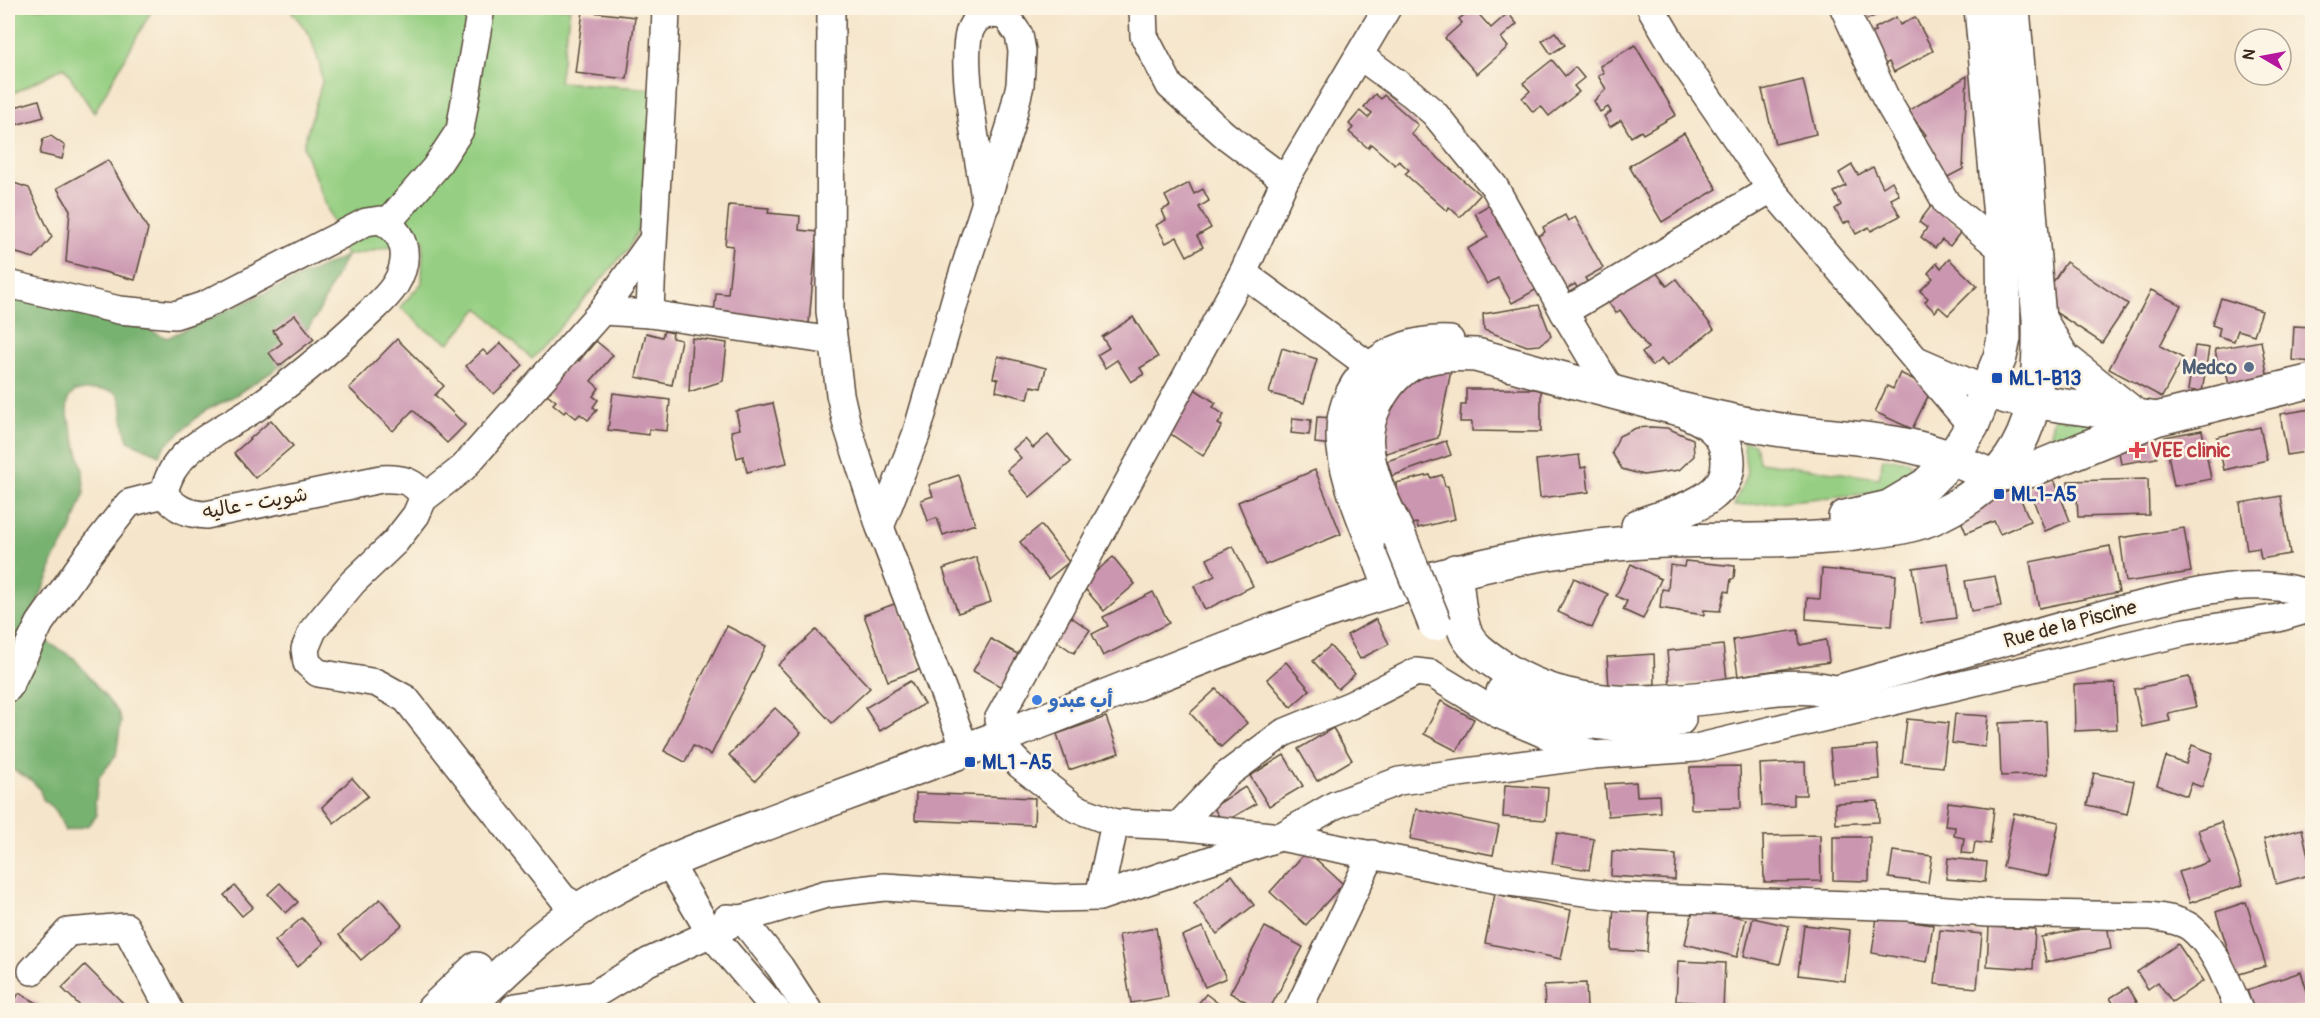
<svg xmlns="http://www.w3.org/2000/svg" width="2320" height="1018" font-family="Pangolin,'Playpen Sans Arabic',sans-serif">
<style>
.green{fill:#96cf83;stroke:#687c50;stroke-width:1.5}
.forest{fill:#78b271;stroke:#5a6e48;stroke-width:1.5}
.building{fill:#cb96b0}
.lines{fill:none;stroke-linecap:round;stroke-linejoin:round}
.minor-casing{stroke:#574638;stroke-width:30}
.major-casing{stroke:#574638;stroke-width:36}
.highway-casing{stroke:#574638;stroke-width:36}
.minor{stroke:#fff;stroke-width:27}
.major{stroke:#fff;stroke-width:33}
.highway{stroke:#fff;stroke-width:33}
.highway-bridge-casing{stroke:#574638;stroke-width:36;stroke-linecap:butt}
.highway-bridge{stroke:#fff;stroke-width:33}
.service-dot{fill:#5c6f8a;stroke:#fcf5e5;stroke-width:2}
.transit-dot{fill:#1a4fb4;stroke:#fcf5e5;stroke-width:2}
.health-dot{fill:#e0444e;stroke:#fcf5e5;stroke-width:2}
.shop-dot{fill:#3f7fe0;stroke:#fcf5e5;stroke-width:2}
.labels{text-anchor:middle;dominant-baseline:central;stroke-width:5;stroke-linejoin:round;paint-order:stroke}
.service-label{font-size:20px;font-weight:bold;fill:#4e5e75;stroke:#fcf5e5;text-anchor:end}
.transit-label{font-size:20px;font-weight:bold;fill:#164399;stroke:#fcf5e5;text-anchor:start}
.health-label{font-size:20px;font-weight:bold;fill:#be3a42;stroke:#fcf5e5;text-anchor:start}
.street-label{font-size:20px;fill:#3b2a1e;stroke:#fcf5e5}
.shop-label{font-size:20px;font-weight:bold;fill:#366cbe;stroke:#fcf5e5;text-anchor:start}
</style>
<rect width="100%" height="100%" fill="#fcf5e5"/>
<filter id="ink" filterUnits="userSpaceOnUse"><feTurbulence type="fractalNoise" baseFrequency=".0167" numOctaves="2"/><feDisplacementMap in="SourceGraphic" scale="12" xChannelSelector="R" yChannelSelector="G"/><feConvolveMatrix kernelMatrix="1 2 1 2 8 2 1 2 1" color-interpolation-filters="sRGB"/></filter>
<filter id="wash" filterUnits="userSpaceOnUse"><feTurbulence type="fractalNoise" baseFrequency=".008" numOctaves="4" result="noise"/><feDisplacementMap in="SourceGraphic" scale="24" xChannelSelector="R" yChannelSelector="G"/><feGaussianBlur stdDeviation="1.35" result="paint"/><feColorMatrix in="noise" values="0 0 0 0 0 0 0 0 0 0 0 0 0 0 0 0 0 1.4 0 .05"/><feComposite in="paint" operator="in"/></filter>
<g filter="url(#wash)">
<rect width="100%" height="100%" fill="#f5e5ca"/>
<g class="green">
<path d="M8 8H153L94 113 64 67 8 96Z"/>
<path d="M289 8H570L559 82 654 89 641 224 628 249 532 359 479 308 449 343 426 330 400 307 422 283 423 239 346 256 303 147 322 82 320 66 310 35Z"/>
<path d="M2054 417 2115 423 2045 452Z"/>
<path d="M1743 441 1755 444 1759 462 1879 478 1883 458 1909 461 1912 472 1889 488 1874 493 1734 506 1747 473Z"/>
</g>
<path class="forest" d="M346 256 317 315 284 364 234 396 203 412 165 446 159 455 128 441C114 398 137 385 75 391L68 399 67 412 83 470 84 494 71 530 52 563 50 574 36 605 32 617 36 640 47 642 74 658 118 712 121 721 116 756 99 777 95 803 97 815 89 825 65 831 57 812 43 799 39 788 31 780 8 767V279L141 326 167 338Z"/>
<g id="blocks">
<g class="building">
<path d="M1473 8 1491 28 1508 13 1517 24 1501 38 1508 47 1477 74 1445 38 1462 23 1459 19Z"/>
<path d="M1855 8H1886L1887 10 1862 22Z"/>
<path d="M583 11 635 17 627 79 575 73Z"/>
<path d="M1896 17 1900 25 1915 17 1933 51 1894 72 1889 62 1879 67 1872 55 1879 51 1871 34 1876 31 1875 28Z"/>
<path d="M1555 32 1565 45 1551 54 1542 41Z"/>
<path d="M1635 45 1676 115 1643 134 1641 131 1631 137 1621 120 1610 127 1604 116 1611 112 1608 107 1600 112 1594 101 1606 89 1598 76 1604 73 1600 66Z"/>
<path d="M1552 60 1565 76 1575 67 1584 78 1574 86 1579 92 1549 116 1541 106 1533 112 1522 98 1530 91 1523 83Z"/>
<path d="M1967 76 1963 169 1940 181 1917 139 1926 135 1908 111Z"/>
<path d="M1803 80 1816 134 1775 144 1762 90Z"/>
<path d="M1375 94 1381 99 1384 95 1418 125 1411 134 1480 195 1460 217 1449 207 1447 211 1405 174 1409 170 1399 161 1395 165 1371 144 1368 148 1349 132 1353 128 1349 124 1360 111 1368 118 1372 113 1364 107Z"/>
<path d="M39 100 44 117 8 127V109Z"/>
<path d="M1684 133 1717 189 1662 222 1629 166Z"/>
<path d="M51 136 65 146 62 159 40 154 43 139Z"/>
<path d="M108 160 148 229 135 280 66 262 70 210 57 188Z"/>
<path d="M1852 165 1858 175 1873 167 1883 187 1892 181 1899 195 1891 199 1900 216 1871 231 1869 227 1856 234 1849 221 1843 224 1835 209 1841 205 1834 192 1846 186 1839 173Z"/>
<path d="M8 181 29 188 52 237 34 258 13 252 8 241Z"/>
<path d="M1189 183 1194 194 1203 189 1209 201 1199 207 1211 228 1197 236 1203 247 1187 256 1177 237 1166 243 1156 225 1166 220 1162 210 1170 206 1165 196Z"/>
<path d="M1494 202 1539 288 1512 303 1498 278 1487 284 1467 249 1488 237 1475 213Z"/>
<path d="M729 205 769 208 768 213 800 216 799 230 817 232 809 323 714 315 716 293 728 294 733 246 725 245Z"/>
<path d="M1932 205 1962 230 1950 246 1942 240 1935 248 1921 237 1927 228 1919 222Z"/>
<path d="M1565 215 1568 221 1575 217 1603 268 1585 278 1588 283 1578 289 1575 284 1559 293 1530 241 1545 232 1543 227Z"/>
<path d="M1949 259 1977 286 1948 315 1939 307 1935 312 1925 302 1928 298 1920 291 1933 278 1928 273 1937 263 1941 268Z"/>
<path d="M2066 262 2128 304 2102 343 2040 302Z"/>
<path d="M1655 271 1667 286 1676 279 1714 329 1667 366 1661 359 1652 366 1642 353 1648 348 1620 310 1616 313 1606 299Z"/>
<path d="M2151 290 2181 305 2160 346 2183 358 2162 397 2109 369Z"/>
<path d="M2221 298 2262 311 2254 335 2238 330 2234 341 2218 336 2220 328 2212 325Z"/>
<path d="M1539 305 1551 336 1540 345 1527 346 1484 330 1483 314Z"/>
<path d="M295 315 314 339 279 366 269 353 282 343 273 331Z"/>
<path d="M1133 317 1158 357 1140 368 1144 374 1131 382 1117 360 1105 368 1097 355 1109 348 1102 337Z"/>
<path d="M2294 326 2312 327V362L2292 360Z"/>
<path d="M664 331 673 333 672 338 681 340 672 385 636 377 646 333 662 337Z"/>
<path d="M692 338 727 343 723 381 689 392Z"/>
<path d="M397 339 444 386 435 395 465 425 447 443 413 410 393 431 349 388Z"/>
<path d="M596 341 613 355 591 381 599 388 593 396 598 400 593 407 597 410 588 420 580 414 576 418 566 410 564 413 553 404 556 401 547 394 551 391 547 388 573 356 579 361Z"/>
<path d="M2261 341 2268 379 2229 386 2226 370 2219 371 2215 349Z"/>
<path d="M501 343 523 366 494 394 466 366 483 350 488 355Z"/>
<path d="M2195 346 2209 348 2202 392 2188 390Z"/>
<path d="M1282 348 1317 359 1304 403 1269 393Z"/>
<path d="M998 356 1046 368 1041 388 1031 386 1028 399 996 391 998 379 993 378Z"/>
<path d="M1452 365 1438 438 1386 453 1380 440 1392 392 1416 374Z"/>
<path d="M1900 373 1932 388 1912 429 1875 412 1887 386 1893 389Z"/>
<path d="M1190 386 1216 403 1213 407 1224 415 1218 424 1222 426 1203 456 1162 428Z"/>
<path d="M1466 389H1541V432L1472 431V422H1460L1461 405H1466Z"/>
<path d="M613 393 670 400 667 431 649 429V435L608 430Z"/>
<path d="M773 403 787 463 747 472 743 456 737 458 731 431 740 429 736 411Z"/>
<path d="M2312 409V451L2287 455 2280 414Z"/>
<path d="M1317 417 1336 418 1334 445 1315 443Z"/>
<path d="M1293 418 1311 420 1309 435 1291 433Z"/>
<path d="M271 420 293 446 255 478 234 453Z"/>
<path d="M1650 427 1667 428 1693 439 1694 456 1679 470 1643 475 1622 469 1612 453 1619 436 1636 428Z"/>
<path d="M2260 427 2267 460 2224 470 2217 437Z"/>
<path d="M2202 430 2211 479 2174 486 2165 437Z"/>
<path d="M1048 435 1071 462 1030 497 1007 470 1021 458 1013 449 1025 439 1033 448Z"/>
<path d="M2153 435 2157 458 2121 464 2117 441Z"/>
<path d="M1446 441 1451 455 1392 476 1387 461Z"/>
<path d="M1579 455 1581 468 1586 467 1589 492 1540 498 1536 460Z"/>
<path d="M1315 470 1341 534 1265 565 1238 502Z"/>
<path d="M959 475 975 524 943 535 937 518 928 521 921 500 933 496 929 485Z"/>
<path d="M1430 475 1431 478 1442 475 1445 486H1448L1455 519 1418 528 1417 523 1410 524 1407 510 1396 512 1400 500 1396 483Z"/>
<path d="M2053 477 2070 521 2045 531 2028 486Z"/>
<path d="M2148 479 2149 515 2078 517 2077 498 2068 499V481Z"/>
<path d="M2016 488 2030 521 2000 534 1994 521 1966 533 1958 513Z"/>
<path d="M2281 496 2290 554 2261 559 2259 548 2247 550 2240 503Z"/>
<path d="M1041 525 1069 562 1048 579 1020 542Z"/>
<path d="M2184 528 2191 572 2126 582 2120 538Z"/>
<path d="M1233 546 1253 586 1205 610 1194 586 1215 576 1207 559Z"/>
<path d="M2110 546 2119 592 2039 608 2030 562Z"/>
<path d="M976 557 991 602 958 613 943 569Z"/>
<path d="M1113 557 1135 584 1104 611 1081 584Z"/>
<path d="M1685 561 1735 566 1734 579H1731L1729 592 1725 591 1720 611 1704 610V615L1660 608 1662 589 1668 590 1670 565 1684 567Z"/>
<path d="M1948 563 1956 618 1921 623 1913 568Z"/>
<path d="M1631 564 1661 579 1643 619 1623 610 1627 601 1616 596Z"/>
<path d="M1822 569 1896 575 1892 626 1806 619 1807 598 1820 599Z"/>
<path d="M1995 576 2001 606 1971 611 1965 581Z"/>
<path d="M1574 578 1608 594 1592 628 1558 612Z"/>
<path d="M1153 592 1169 623 1103 656 1092 634 1108 626 1103 617Z"/>
<path d="M897 603 921 669 888 681 864 615Z"/>
<path d="M1071 617 1090 630 1074 653 1055 640Z"/>
<path d="M1376 619 1389 644 1360 659 1347 635Z"/>
<path d="M727 626 766 646 711 755 693 746 685 762 664 751Z"/>
<path d="M816 630 870 688 832 723 778 665Z"/>
<path d="M1798 630 1800 645 1826 640 1829 662 1738 676 1733 640Z"/>
<path d="M991 639 1023 657 1005 689 973 671Z"/>
<path d="M1723 645 1727 680 1670 686 1667 651Z"/>
<path d="M1330 646 1355 674 1338 689 1313 661Z"/>
<path d="M1654 654 1655 684 1609 687 1607 657Z"/>
<path d="M1286 662 1310 690 1291 707 1267 679Z"/>
<path d="M2189 677 2196 707 2168 713 2170 721 2142 727 2134 689Z"/>
<path d="M910 681 924 704 880 731 865 708Z"/>
<path d="M2115 683 2117 729 2075 731 2074 685Z"/>
<path d="M1216 689 1247 723 1221 747 1190 713Z"/>
<path d="M1441 701 1474 719 1457 751 1424 734Z"/>
<path d="M775 708 801 733 755 781 729 755Z"/>
<path d="M1955 714 1988 716 1985 747 1952 743Z"/>
<path d="M1106 717 1119 753 1069 770 1057 734Z"/>
<path d="M1907 719 1948 723 1943 767 1902 763Z"/>
<path d="M2046 721 2048 774 2001 776 1999 723Z"/>
<path d="M1333 728 1352 760 1317 781 1298 749Z"/>
<path d="M1877 745 1880 779 1833 783 1830 749Z"/>
<path d="M2192 745 2213 753 2202 787 2191 783 2187 796 2157 785 2166 757 2186 764Z"/>
<path d="M1284 755 1303 786 1269 806 1250 776Z"/>
<path d="M1805 762 1806 795H1794V805L1762 806 1760 764Z"/>
<path d="M1740 766 1741 808 1691 809 1690 767Z"/>
<path d="M2094 773 2134 781 2127 814 2087 805Z"/>
<path d="M352 778 368 796 334 823 322 807Z"/>
<path d="M1636 782 1637 796 1659 795 1660 812 1608 816 1605 784Z"/>
<path d="M1505 785 1548 788 1546 820 1503 817Z"/>
<path d="M1245 787 1256 804 1223 823 1213 807Z"/>
<path d="M916 793 1035 798 1034 825 915 820Z"/>
<path d="M1878 801 1879 822 1836 824 1835 803Z"/>
<path d="M1948 802 1994 808 1990 844 1975 842 1973 854 1962 853 1964 838 1954 836 1955 827 1945 826Z"/>
<path d="M1416 809 1499 826 1493 855 1410 839Z"/>
<path d="M2014 813 2059 822 2048 876 2003 867Z"/>
<path d="M2221 822 2243 885 2190 903 2179 872 2209 862 2198 830Z"/>
<path d="M2302 829 2312 874 2276 884 2264 839Z"/>
<path d="M1557 833 1594 839 1589 870 1552 864Z"/>
<path d="M1820 835 1821 881 1764 882 1763 836Z"/>
<path d="M1833 837H1870L1869 881 1833 880Z"/>
<path d="M1307 851 1343 884 1306 925 1270 892Z"/>
<path d="M1612 851 1676 855 1675 880 1611 876Z"/>
<path d="M1893 851 1932 856 1928 883 1889 878Z"/>
<path d="M1948 858 1987 862 1985 882 1946 879Z"/>
<path d="M1232 875 1254 905 1217 934 1194 904Z"/>
<path d="M280 883 298 902 286 913 268 894Z"/>
<path d="M235 886 253 907 242 916 224 895Z"/>
<path d="M1495 894 1571 910 1561 959 1485 943Z"/>
<path d="M380 899 402 925 361 960 339 935Z"/>
<path d="M2246 902 2266 966 2236 975 2216 912Z"/>
<path d="M1694 906 1746 919 1737 957 1685 944Z"/>
<path d="M1614 907 1650 909 1647 952 1611 950Z"/>
<path d="M1877 917 1933 925 1927 962 1872 953Z"/>
<path d="M302 918 324 943 297 967 275 941Z"/>
<path d="M1753 918 1789 926 1780 964 1744 956Z"/>
<path d="M2107 924 2111 949 2046 962 2041 937Z"/>
<path d="M1804 925 1850 930 1845 981 1798 975Z"/>
<path d="M1203 927 1226 978 1205 987 1182 936Z"/>
<path d="M1265 927 1303 947 1269 1010H1262L1230 993Z"/>
<path d="M1989 927 2035 929 2033 969 1987 966Z"/>
<path d="M1156 928 1168 997 1131 1003 1119 935Z"/>
<path d="M1940 930 1982 934 1977 988 1935 984Z"/>
<path d="M2178 944 2203 981 2172 1002 2158 982 2148 989 2137 972Z"/>
<path d="M1678 961 1725 963 1723 1010H1694L1695 1002 1676 1001Z"/>
<path d="M85 965 129 1009 128 1010H84L62 988Z"/>
<path d="M2301 972 2311 1004 2291 1010H2254L2247 990Z"/>
<path d="M1586 983 1587 1010H1545L1544 985Z"/>
<path d="M2128 987 2142 1010H2112L2116 1008 2110 998Z"/>
<path d="M19 993 50 1010H10Z"/>
<path d="M1206 994 1227 1010H1193Z"/>
</g>
</g>
</g>
<g filter="url(#ink)">
<use href="#blocks" fill-opacity="0" stroke="#574638" stroke-width="1.5"/>
<g class="lines">
<g class="minor-casing">
<g id="minor">
<path d="M831 8 830 311 840 394 847 425 880 527 960 735"/>
<path d="M1143 8 1144 36 1170 86 1225 135 1285 180"/>
<path d="M1651 8 1680 57 1771 189 1972 426"/>
<path d="M1844 8 1885 97 1947 204 2003 250"/>
<path d="M1360 56 1412 94 1434 113 1494 186 1564 312 1612 392"/>
<path d="M387 223 435 168 460 130 481 8"/>
<path d="M1243 273 1368 365"/>
<path d="M8 284 119 310 175 315 205 305 366 222 380 220C408 233 410 261 395 285 387 298 374 308 363 319 330 350 295 380 257 407 235 422 208 434 188 452 174 464 167 477 164 494 176 509 187 514 206 515L381 479C399 478 417 480 423 499L416 515 395 542 353 582 313 630 305 649 307 663 318 673 377 683 406 699 563 898 581 909"/>
<path d="M602 311 652 241"/>
<path d="M1564 312 1771 189"/>
<path d="M650 314C653 212 663 110 666 8"/>
<path d="M1919 361 1988 391"/>
<path d="M423 499 463 468 602 311 650 314 833 341"/>
<path d="M880 527 916 435 959 286 1010 127 1020 85 1022 51 1019 35 1006 16C991 13 979 12 971 28 957 57 981 169 986 205"/>
<path d="M1384 579C1370 539 1346 491 1341 449 1332 381 1386 336 1450 340"/>
<path d="M8 688 40 623 88 555 129 503 164 494"/>
<path d="M1830 691 2118 610C2180 597 2251 572 2312 595"/>
<path d="M998 720 1243 273 1285 180 1387 8"/>
<path d="M995 739 1020 765 1075 808 1115 823 1178 826 1280 837 1503 881 1621 897 1908 907 1987 913 2150 916C2163 918 2178 919 2190 927 2214 945 2228 983 2239 1010"/>
<path d="M1178 826 1225 776 1283 733 1351 705 1416 672 1432 674 1498 714 1591 754"/>
<path d="M669 863 711 934 776 1010"/>
<path d="M1099 897 1115 823"/>
<path d="M727 918 742 919 780 967 808 1010"/>
<path d="M32 971 68 932 126 927 170 1010"/>
<path d="M575 1010 587 999 648 962 742 919 826 894 885 887 1054 898 1099 897 1280 837 1335 805 1399 781 1594 755 1696 748 2185 632 2278 618 2312 608"/>
<path d="M1298 1010 1372 854"/>
</g>
</g>
<g class="major-casing">
<g id="major">
<path d="M1988 391 2009 398 2151 418"/>
<path d="M1952 459 1990 475 2029 471 2156 419 2312 381"/>
</g>
</g>
<g class="highway-casing">
<g id="highway">
<path d="M2040 320 2063 358 2137 417"/>
<path d="M1845 517 1889 507 1926 485 1952 459 1972 426 2000 357 2004 338 2003 250 1981 8"/>
<path d="M1638 526C1672 512 1737 503 1727 452 1723 432 1709 422 1691 414"/>
<path d="M1400 538C1387 509 1370 480 1367 447 1365 431 1369 417 1376 403 1399 358 1430 352 1476 355 1573 381 1670 410 1769 428 1829 439 1896 435 1952 459"/>
<path d="M1455 571C1458 590 1458 611 1464 629 1469 646 1489 658 1502 667 1567 711 1648 705 1722 696 1760 691 1792 682 1830 691"/>
<path d="M1503 692C1557 724 1619 730 1679 719"/>
<path d="M433 1010 476 969"/>
<path d="M464 1010C509 967 550 925 604 894 660 862 721 841 781 818 852 792 924 765 995 739 1170 674 1347 589 1531 556 1576 548 1622 542 1667 541 1735 539 1802 543 1868 532 1893 529 1917 526 1939 515 2028 472 2041 410 2039 319L2013 8"/>
<path d="M516 1010 587 999"/>
</g>
</g>
<use href="#minor" class="minor"/>
<use href="#major" class="major"/>
<use href="#highway" class="highway"/>
<g class="highway-bridge-casing">
<path id="highway-bridge" d="M1400 538 1435 624"/>
</g>
<use href="#highway-bridge" class="highway-bridge"/>
</g>
</g>
<circle class="service-dot" cx="2249" cy="367" r="6"/>
<g class="transit-dot">
<rect x="1991" y="372" width="12" height="12" rx="3"/>
<rect x="1993" y="488" width="12" height="12" rx="3"/>
<rect x="964" y="756" width="12" height="12" rx="3"/>
</g>
<path class="health-dot" d="M2134 441h6v6h6v6h-6v6h-6v-6h-6v-6h6z"/>
<circle class="shop-dot" cx="1037" cy="700" r="6"/>
<g class="labels">
<g class="service-label">
<text x="2237" y="367">Medco</text>
</g>
<g class="transit-label">
<text x="2009" y="378">ML1-B13</text>
<text x="2011" y="494">ML1-A5</text>
<text x="982" y="762">ML1 -A5</text>
</g>
<g class="health-label">
<text x="2150" y="450">VEE clinic</text>
</g>
<g class="street-label">
<text transform="translate(255 503) rotate(-10)">شويت - عاليه</text>
<text transform="translate(2070 624) rotate(-15)">Rue de la Piscine</text>
</g>
<g class="shop-label">
<text x="1049" y="700">أب عبدو</text>
</g>
</g>
<rect width="2320" height="1018" fill="none" stroke="#fcf5e5" stroke-width="30"/>
<g transform="translate(2263 57) rotate(280)"><circle r="28" fill="#fcf5e5" stroke="#afa495" stroke-width="1.5"/>
<path d="M0-4.5L10 22L0 15L-10 22Z" fill="#b5179e"/>
<text y="-9" font-size="16" font-weight="bold" text-anchor="middle" fill="#3b2a1e">N</text>
</g>
</svg>
